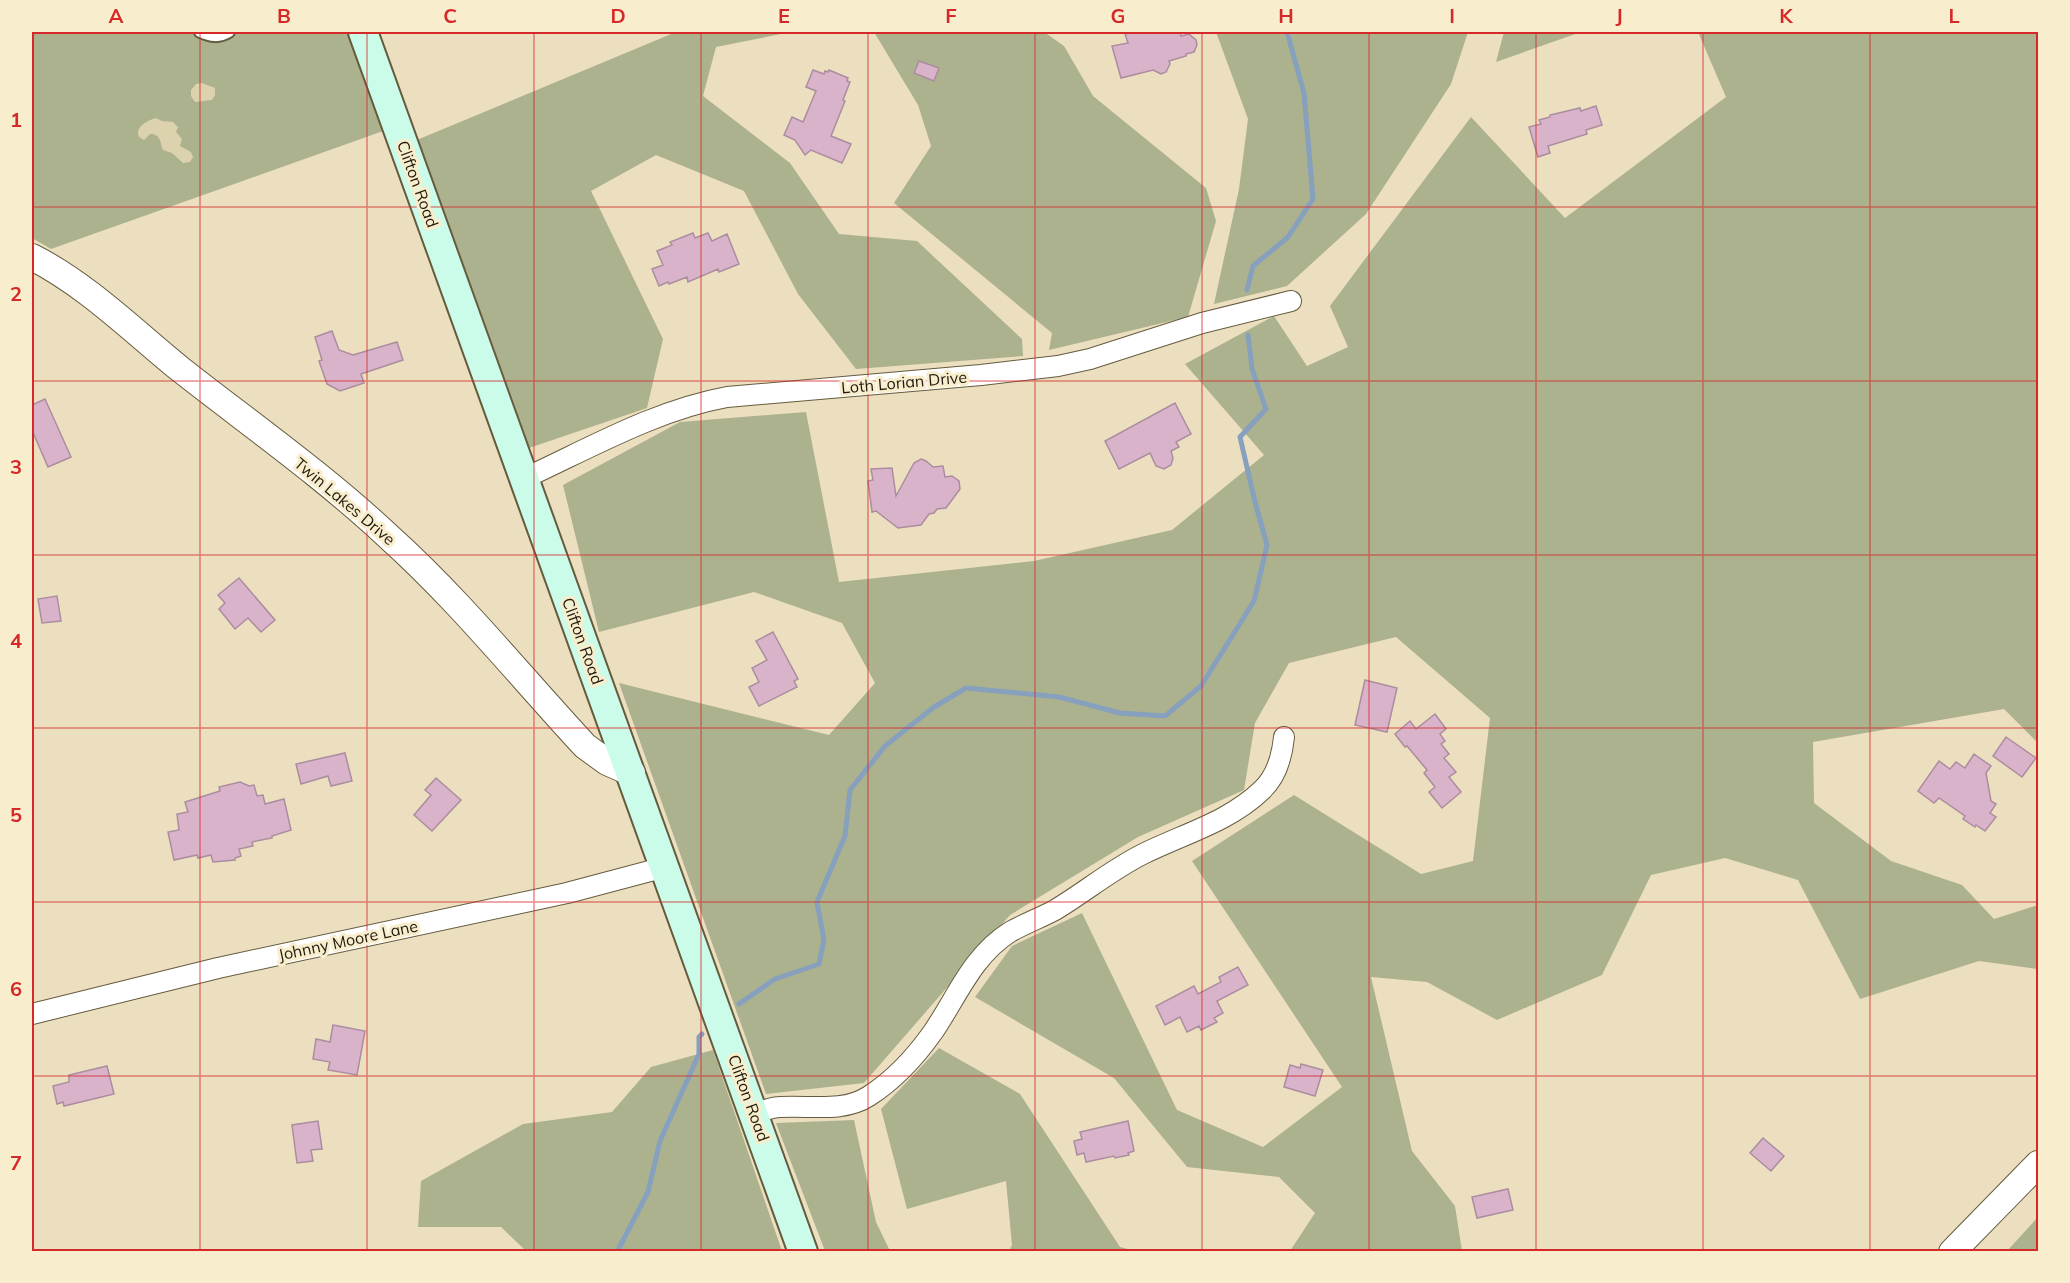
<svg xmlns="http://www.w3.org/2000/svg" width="2070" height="1283" font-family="Mulish,sans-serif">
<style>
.green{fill:#acb28e}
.sand{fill:#dcd2ae}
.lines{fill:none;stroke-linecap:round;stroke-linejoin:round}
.stream{stroke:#86a0be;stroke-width:5}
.building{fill:#d9b3ca;stroke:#ab8d9f;stroke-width:1.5}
.service-casing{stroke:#655b3f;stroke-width:14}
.minor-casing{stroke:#655b3f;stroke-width:22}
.tertiary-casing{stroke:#655b3f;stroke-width:28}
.secondary-casing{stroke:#655b3f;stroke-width:32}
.service{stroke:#fff;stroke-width:10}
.minor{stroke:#fff;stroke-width:20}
.tertiary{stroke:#fff;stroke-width:26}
.secondary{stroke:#cbfce9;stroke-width:28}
.grid{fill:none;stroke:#d62828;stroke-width:1.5;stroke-opacity:0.55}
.labels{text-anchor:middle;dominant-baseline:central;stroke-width:6;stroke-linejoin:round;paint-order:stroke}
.street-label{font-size:16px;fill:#1f1b0f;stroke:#f8edcc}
.neatline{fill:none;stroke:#d62828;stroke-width:2}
.grid-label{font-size:20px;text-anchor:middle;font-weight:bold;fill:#d62828}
</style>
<rect width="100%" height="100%" fill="#ebdfbf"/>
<g class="green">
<path d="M32 32H349L386 130 51 249 32 238Z"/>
<path d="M676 32H791L716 47 703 96 790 163 839 234 917 241 1022 339 1023 356 856 369 798 294 744 191 656 155 591 191 663 339 647 408 529 448 412 142Z"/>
<path d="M874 32H1044L1064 46 1093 96 1206 188 1216 221 1188 317 1049 350 1052 333 894 203 931 146 918 105Z"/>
<path d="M1216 32H1468L1451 84 1366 214 1287 286 1214 304 1239 189 1248 119Z"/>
<path d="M1504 32H1581L1496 62Z"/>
<path d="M1698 32H2038V743L2004 709 1813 742 1814 803 1891 861 1962 885 1994 919 2038 905V969L1979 961 1860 999 1798 880 1725 858 1651 875 1602 975 1497 1020 1427 982 1371 977 1412 1151 1455 1206 1462 1251H1290L1315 1213 1279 1177 1187 1167 1114 1078 975 997 1012 946 1082 913 1177 1110 1263 1147 1342 1087 1192 861 1294 795 1421 874 1473 861 1490 718 1396 637 1289 663 1255 723 1244 790 1138 837 1010 915 864 1083 766 1094 619 683 829 735 875 683 842 623 754 592 599 632 563 485 680 422 806 412 839 582 1034 561 1172 530 1264 455 1185 364 1274 316 1307 366 1348 347 1330 306 1471 117 1565 218 1726 97Z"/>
<path d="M939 1048 1020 1094 1120 1247 1135 1251H1009L1012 1245 1006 1181 907 1209 881 1109Z"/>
<path d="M713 1050 782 1251H526L501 1227H418L421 1181 523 1124 612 1112 651 1067Z"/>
<path d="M854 1120 876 1222 890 1251H825L776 1123Z"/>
<path d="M2038 1217V1251H2007Z"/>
</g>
<g class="sand">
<path d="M202 83 215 88V95L212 100 195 102 191 96V90L196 84Z"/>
<path d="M156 118 162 121 173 122 178 127 176 132 182 139 180 146 191 152 193 157 190 162 183 163 172 153 163 150C160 142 161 134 150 134L144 140 139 137C135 127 146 121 156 118Z"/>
</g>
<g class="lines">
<g class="stream">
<path d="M1247 290 1253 266 1288 237 1313 199 1304 93 1287 32"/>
<path d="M739 1004 775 979 819 964 824 940 817 902 845 836 850 790 885 746 934 707 966 688 1059 697 1120 713 1165 716 1201 686 1254 601 1267 545 1255 502 1240 437 1266 409 1252 369 1248 335"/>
<path d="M617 1252 648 1192 660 1141 699 1054V1037L702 1034"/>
</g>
</g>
<g class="building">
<path d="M1132 32H1180L1181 36 1189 34 1196 40 1197 45 1194 52 1186 54V56L1169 61 1170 64 1166 72 1161 74 1153 70 1121 78 1112 46 1128 43 1125 34Z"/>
<path d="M919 61 939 68 934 81 914 73Z"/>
<path d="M813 70 824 74 825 71 828 72 829 70 848 78 847 81 850 82 843 100 845 101 831 136 851 144 842 163 811 150 805 155 795 140 784 135 792 117 803 122 816 91 806 87Z"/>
<path d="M1596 106 1602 125 1586 130 1587 134 1548 146 1550 153 1538 157 1529 127 1541 124 1539 120 1550 117V115L1580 108 1581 111Z"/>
<path d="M693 233 695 238 708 233 712 241 727 234 739 264 719 272 718 269 688 282 687 277 669 284 668 282 659 286 652 269 663 265 657 251 672 245 670 242Z"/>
<path d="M332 331 339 350 353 355 397 342 403 360 361 374 364 383 340 391 327 384 319 361 322 360 315 337Z"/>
<path d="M45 399 71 457 48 467 32 430V405Z"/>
<path d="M1175 403 1191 434 1176 442 1179 447 1171 451 1173 458 1171 465 1164 469 1156 466 1150 453 1119 469 1105 441Z"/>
<path d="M921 459 926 461 933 467 943 466 945 477 952 476 959 481 960 489 946 508 937 509 934 513 929 514 921 525 898 528 876 511 872 512 868 481 873 480 871 469 892 468 896 496 914 463Z"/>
<path d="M239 578 275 620 261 632 248 618 235 629 219 609 225 603 218 595Z"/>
<path d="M57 596 61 621 42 623 38 599Z"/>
<path d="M773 632 798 679 794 681 797 687 759 706 749 687 759 682 752 668 767 660 756 641Z"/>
<path d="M1365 680 1397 688 1387 732 1355 725Z"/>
<path d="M1435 714 1446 729 1440 734 1445 741 1441 744 1449 754 1444 758 1456 772 1449 777 1461 792 1442 808 1429 792 1435 787 1424 773 1427 770 1407 746 1405 747 1395 734 1410 721 1416 729Z"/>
<path d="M2006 737 2036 758 2022 777 1993 756Z"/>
<path d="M345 753 352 781 331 786 328 776 301 784 296 764Z"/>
<path d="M1974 754 1991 766 1986 773 1991 801 1996 804 1990 813 1996 817 1985 831 1976 825 1975 827 1963 819 1965 816 1939 798 1934 803 1918 791 1939 761 1950 769 1956 762 1965 768Z"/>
<path d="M436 778 461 800 432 831 414 815 431 795 425 790Z"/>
<path d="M240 782 249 786 254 785 257 796 263 795 265 804 284 799 291 830 272 836V838L252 842 253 846 239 849 241 856 235 858V860L213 862 211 855 198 858 197 855 174 860 168 832 179 830 177 814 188 812 185 802 220 791 219 787Z"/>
<path d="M1238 967 1248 985 1217 1001 1223 1013 1214 1018 1217 1022 1201 1030 1199 1026 1187 1032 1180 1017 1165 1025 1156 1006 1194 986 1198 994 1221 982 1219 977Z"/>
<path d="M333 1025 365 1031 357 1075 328 1070 330 1062 313 1059 316 1039 330 1042Z"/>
<path d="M1301 1064 1323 1070 1315 1096 1284 1087 1290 1065 1300 1068Z"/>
<path d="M107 1066 114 1094 64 1106 63 1102 57 1104 53 1086 69 1082V1075Z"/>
<path d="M318 1121 322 1149 311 1150 313 1161 297 1163 292 1125Z"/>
<path d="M1128 1121 1134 1151 1128 1153 1129 1155 1115 1158 1114 1156 1086 1162 1084 1153 1077 1155 1074 1141 1082 1139 1080 1132Z"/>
<path d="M1763 1138 1784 1156 1771 1171 1750 1153Z"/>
<path d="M1508 1189 1513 1210 1477 1218 1472 1197Z"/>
</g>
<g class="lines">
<g class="service-casing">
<path id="service" d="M200 32C211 37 219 38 229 32"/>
</g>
<g class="minor-casing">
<g id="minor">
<path d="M525 478C590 448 656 410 727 397L981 375 1058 366 1090 359 1202 323 1291 301"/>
<path d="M32 1014 218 968 567 893 665 867"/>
<path d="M754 1113C763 1111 772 1107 780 1107 810 1105 843 1113 869 1096 894 1080 916 1056 933 1032 957 997 972 956 1010 932 1024 924 1040 918 1055 910 1085 892 1111 870 1143 854 1183 834 1229 822 1262 790 1277 776 1282 757 1284 737"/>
</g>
</g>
<g class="tertiary-casing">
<g id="tertiary">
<path d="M32 257C87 285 132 330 180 369 250 424 324 476 389 537 460 601 520 676 585 746L607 762 632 773"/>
<path d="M1952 1252 2038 1164"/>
</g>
</g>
<g class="secondary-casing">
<path id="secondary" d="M363 32 803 1252"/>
</g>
<use href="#service" class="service"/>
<use href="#minor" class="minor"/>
<use href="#tertiary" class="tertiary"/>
<use href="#secondary" class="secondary"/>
</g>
<path class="grid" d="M200 32V1252M367 32V1252M534 32V1252M701 32V1252M868 32V1252M1035 32V1252M1202 32V1252M1369 32V1252M1536 32V1252M1703 32V1252M1870 32V1252M32 207H2038M32 381H2038M32 555H2038M32 728H2038M32 902H2038M32 1076H2038"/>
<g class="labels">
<g class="street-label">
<text transform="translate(418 184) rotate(70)">Clifton Road</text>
<text transform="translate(904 382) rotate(-5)">Loth Lorian Drive</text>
<text transform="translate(345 501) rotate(40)">Twin Lakes Drive</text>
<text transform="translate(583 641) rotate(70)">Clifton Road</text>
<text transform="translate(348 940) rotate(-12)">Johnny Moore Lane</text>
<text transform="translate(749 1098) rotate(70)">Clifton Road</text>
</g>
</g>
<rect width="2070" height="1283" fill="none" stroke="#f8edcc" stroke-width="66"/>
<rect x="33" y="33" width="2004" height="1217" class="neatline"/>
<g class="grid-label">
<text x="116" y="23">A</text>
<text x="284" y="23">B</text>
<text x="450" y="23">C</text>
<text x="618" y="23">D</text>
<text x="784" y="23">E</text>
<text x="951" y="23">F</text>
<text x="1118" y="23">G</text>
<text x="1286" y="23">H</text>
<text x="1452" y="23">I</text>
<text x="1619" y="23">J</text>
<text x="1786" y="23">K</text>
<text x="1954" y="23">L</text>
<text x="16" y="127">1</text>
<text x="16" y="301">2</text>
<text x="16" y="474">3</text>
<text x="16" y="648">4</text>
<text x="16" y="822">5</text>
<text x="16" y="996">6</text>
<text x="16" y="1170">7</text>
</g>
</svg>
